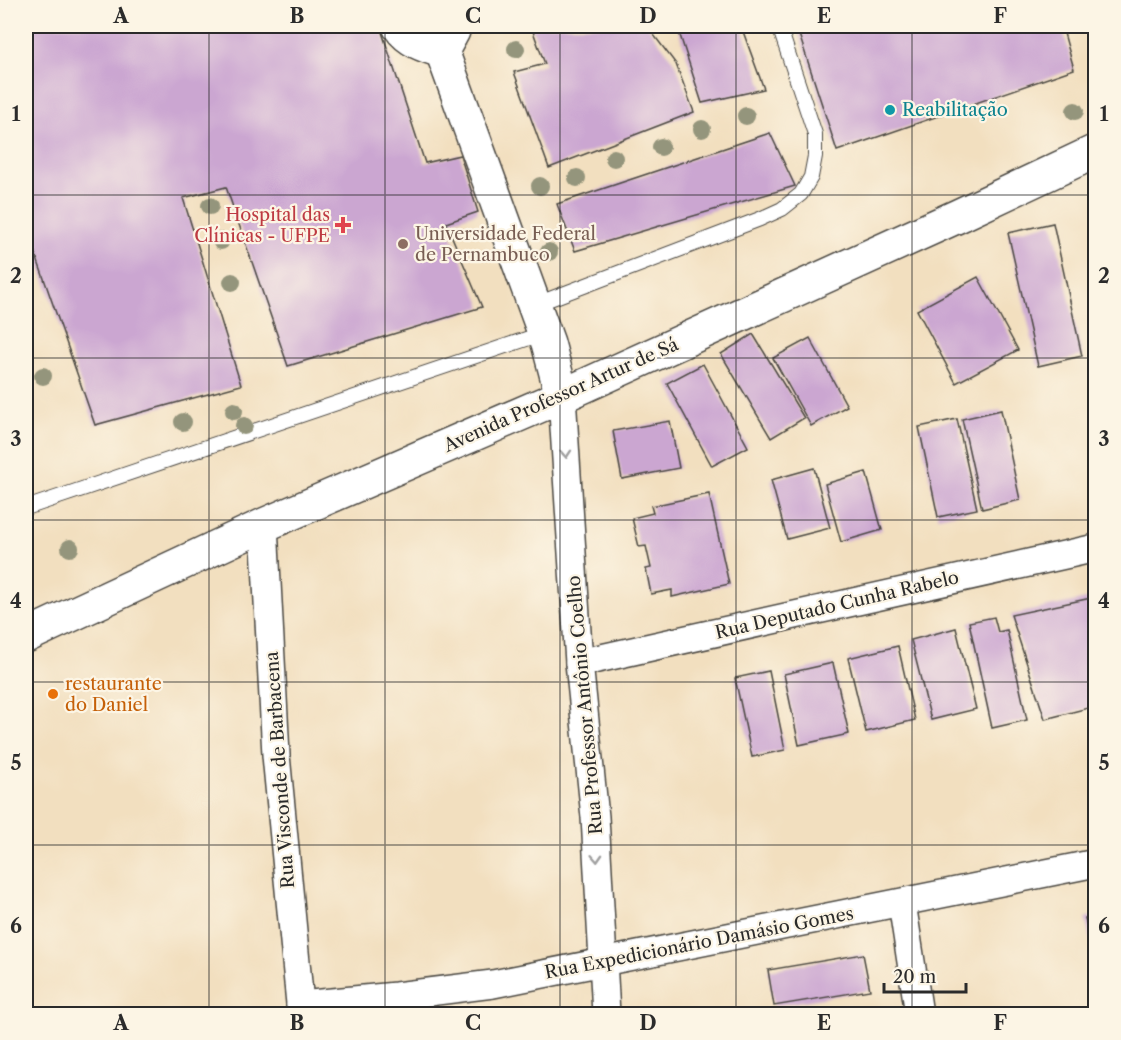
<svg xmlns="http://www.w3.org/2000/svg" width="1121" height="1040" font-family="'Libre Caslon Text',serif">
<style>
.building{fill:#cba6d1}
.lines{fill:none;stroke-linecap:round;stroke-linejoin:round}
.service-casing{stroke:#494641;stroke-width:16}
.minor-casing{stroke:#494641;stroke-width:30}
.tertiary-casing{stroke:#494641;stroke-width:36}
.service{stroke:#fff;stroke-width:14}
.minor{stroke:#fff;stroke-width:27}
.tertiary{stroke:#fff;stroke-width:33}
.tree{fill:#94957b}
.oneway{stroke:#a0a0a0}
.grid{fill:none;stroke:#2b2b2b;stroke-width:1.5;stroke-opacity:0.55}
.culture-dot{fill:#0f9aa8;stroke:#fcf5e5;stroke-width:2}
.health-dot{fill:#e0444e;stroke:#fcf5e5;stroke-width:2}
.education-dot{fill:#8d6e63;stroke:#fcf5e5;stroke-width:2}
.food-dot{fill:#e8710a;stroke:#fcf5e5;stroke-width:2}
.labels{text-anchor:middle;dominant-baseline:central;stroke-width:4.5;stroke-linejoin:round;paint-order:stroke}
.culture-label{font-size:18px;fill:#0d838f;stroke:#fcf5e5;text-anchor:start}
.health-label{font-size:18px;fill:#be3a42;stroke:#fcf5e5;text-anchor:end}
.education-label{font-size:18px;fill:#785e54;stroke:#fcf5e5;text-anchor:start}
.street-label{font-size:18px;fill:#2b2b2b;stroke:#fcf5e5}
.food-label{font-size:18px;fill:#c56008;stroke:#fcf5e5;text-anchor:start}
.neatline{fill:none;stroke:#2b2b2b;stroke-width:2}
.grid-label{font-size:20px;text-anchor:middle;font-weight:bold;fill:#2b2b2b}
</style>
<rect width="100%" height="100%" fill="#fcf5e5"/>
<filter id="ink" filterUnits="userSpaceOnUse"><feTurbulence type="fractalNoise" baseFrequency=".0167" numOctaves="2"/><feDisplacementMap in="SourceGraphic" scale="12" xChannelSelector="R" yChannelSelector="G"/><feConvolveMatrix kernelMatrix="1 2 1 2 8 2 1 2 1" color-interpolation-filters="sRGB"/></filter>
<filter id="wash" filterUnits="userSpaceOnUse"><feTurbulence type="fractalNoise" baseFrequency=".008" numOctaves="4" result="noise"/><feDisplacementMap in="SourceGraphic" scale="24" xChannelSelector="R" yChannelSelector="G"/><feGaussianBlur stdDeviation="1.35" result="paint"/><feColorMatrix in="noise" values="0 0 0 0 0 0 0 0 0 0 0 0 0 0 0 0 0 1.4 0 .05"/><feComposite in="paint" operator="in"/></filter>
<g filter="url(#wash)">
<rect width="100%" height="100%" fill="#f2dfbf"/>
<g id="blocks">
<g class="building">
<path d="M26 26H380L425 163 460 155 478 212 446 223 482 307 288 366 226 187 183 198 241 385 95 425 26 227Z"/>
<path d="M531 26H647L676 64 694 112 549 168 514 72 545 64Z"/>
<path d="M677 26H741L764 89 702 103Z"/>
<path d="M805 26H1062L1074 69 837 151 797 28Z"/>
<path d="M770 133 795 186 575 251 557 204Z"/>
<path d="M1053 223 1082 356 1038 366 1008 233Z"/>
<path d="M978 277 1018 350 956 383 917 310Z"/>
<path d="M753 334 804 418 771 438 721 354Z"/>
<path d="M810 338 847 406 811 426 773 358Z"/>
<path d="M703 364 748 447 712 466 667 383Z"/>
<path d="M1001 410 1020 500 982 509 962 419Z"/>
<path d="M957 419 977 509 938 517 919 427Z"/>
<path d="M670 421 679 468 622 479 613 431Z"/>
<path d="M814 468 830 528 787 539 771 480Z"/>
<path d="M866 472 882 530 841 542 825 484Z"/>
<path d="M709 494 729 584 672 597V590L651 594 646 569 651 568 646 546 639 547 632 518 653 513 651 506Z"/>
<path d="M1096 597V706L1045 719 1011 615Z"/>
<path d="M994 617 998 632 1007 630 1027 720 992 728 969 622Z"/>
<path d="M956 628 976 709 931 720 911 640Z"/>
<path d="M898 646 915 720 866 732 848 658Z"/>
<path d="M833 663 849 734 799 745 784 674Z"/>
<path d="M769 671 785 750 752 757 735 678Z"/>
<path d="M1096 915V959H1095L1085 918Z"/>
<path d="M863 954 870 990 774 1006 768 970Z"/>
</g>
</g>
</g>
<g filter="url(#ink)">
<use href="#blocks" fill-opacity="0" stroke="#494641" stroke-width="1.5"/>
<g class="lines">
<g class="service-casing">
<g id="service">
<path d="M534 305 760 219 782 209 801 194 811 177 815 156V134L779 26"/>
<path d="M26 508 544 333"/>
</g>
</g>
<g class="minor-casing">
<g id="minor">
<path d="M562 396 579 663 595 817 606 1014"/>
<path d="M264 525 276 755 301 1014"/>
<path d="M579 663 1096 548"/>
<path d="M902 903 919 1014"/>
<path d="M300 1005 396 996 493 984 1096 863"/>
</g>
</g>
<g class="tertiary-casing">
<g id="tertiary">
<path d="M399 26C409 41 425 46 442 51"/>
<path d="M454 26 453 31 442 51 548 343 562 396"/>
<path d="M26 636 264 525 562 396 958 216 1096 151"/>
</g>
</g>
<use href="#service" class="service"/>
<use href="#minor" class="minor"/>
<use href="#tertiary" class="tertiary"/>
</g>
<g class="tree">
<circle cx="516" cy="49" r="9"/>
<circle cx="1075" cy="111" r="9"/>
<circle cx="746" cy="116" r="9"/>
<circle cx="702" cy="129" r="9"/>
<circle cx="661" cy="147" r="9"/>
<circle cx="614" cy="158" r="9"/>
<circle cx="577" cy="178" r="9"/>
<circle cx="540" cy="186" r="9"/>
<circle cx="210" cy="206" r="9"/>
<circle cx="221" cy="241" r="9"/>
<circle cx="549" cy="252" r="9"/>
<circle cx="232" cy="282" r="9"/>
<circle cx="43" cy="376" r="9"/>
<circle cx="234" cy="411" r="9"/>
<circle cx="183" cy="422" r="9"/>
<circle cx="244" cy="426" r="9"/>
<circle cx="70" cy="548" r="9"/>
</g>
<defs><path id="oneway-chevron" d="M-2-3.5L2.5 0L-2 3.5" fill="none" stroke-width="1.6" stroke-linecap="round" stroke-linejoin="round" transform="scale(1.5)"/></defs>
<g class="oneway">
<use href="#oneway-chevron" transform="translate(566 454) rotate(86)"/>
<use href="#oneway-chevron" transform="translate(597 858) rotate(87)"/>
</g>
</g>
<path class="grid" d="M209 26V1014M385 26V1014M560 26V1014M736 26V1014M912 26V1014M26 195H1096M26 358H1096M26 520H1096M26 682H1096M26 845H1096"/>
<circle class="culture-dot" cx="890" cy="110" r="6"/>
<path class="health-dot" d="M340 216h6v6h6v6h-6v6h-6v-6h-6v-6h6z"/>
<circle class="education-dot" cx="403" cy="244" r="6"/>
<circle class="food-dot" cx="53" cy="694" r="6"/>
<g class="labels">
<g class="culture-label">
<text x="902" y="110">Reabilitação</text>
</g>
<g class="health-label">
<text x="330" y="215">Hospital das<tspan x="330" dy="21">Clínicas - UFPE</tspan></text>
</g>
<g class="education-label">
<text x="415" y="234">Universidade Federal<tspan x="415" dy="21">de Pernambuco</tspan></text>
</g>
<g class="street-label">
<text transform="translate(561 395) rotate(-24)">Avenida Professor Artur de Sá</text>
<text transform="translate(837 605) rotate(-13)">Rua Deputado Cunha Rabelo</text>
<text transform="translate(585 705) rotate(-95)">Rua Professor Antônio Coelho</text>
<text transform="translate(280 770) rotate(-94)">Rua Visconde de Barbacena</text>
<text transform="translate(699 943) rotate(-11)">Rua Expedicionário Damásio Gomes</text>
</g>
<g class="food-label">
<text x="65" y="684">restaurante<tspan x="65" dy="21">do Daniel</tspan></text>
</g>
</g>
<rect width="1121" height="1040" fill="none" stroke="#fcf5e5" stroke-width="66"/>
<path d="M884 983v9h82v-9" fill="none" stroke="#2b2b2b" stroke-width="3"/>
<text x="893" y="983" font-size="18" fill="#2b2b2b" stroke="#fcf5e5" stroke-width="4.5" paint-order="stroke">20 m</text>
<rect x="33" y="33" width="1055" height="974" class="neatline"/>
<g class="grid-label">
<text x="121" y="23">A</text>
<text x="297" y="23">B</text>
<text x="473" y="23">C</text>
<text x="648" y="23">D</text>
<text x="824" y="23">E</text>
<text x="1000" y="23">F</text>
<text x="16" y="121">1</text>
<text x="1104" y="121">1</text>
<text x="16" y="283">2</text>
<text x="1104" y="283">2</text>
<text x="16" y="446">3</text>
<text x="1104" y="446">3</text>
<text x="16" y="608">4</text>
<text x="1104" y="608">4</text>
<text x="16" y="770">5</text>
<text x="1104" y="770">5</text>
<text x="16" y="933">6</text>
<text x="1104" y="933">6</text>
<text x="121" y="1030">A</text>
<text x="297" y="1030">B</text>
<text x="473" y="1030">C</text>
<text x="648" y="1030">D</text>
<text x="824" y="1030">E</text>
<text x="1000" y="1030">F</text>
</g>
</svg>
